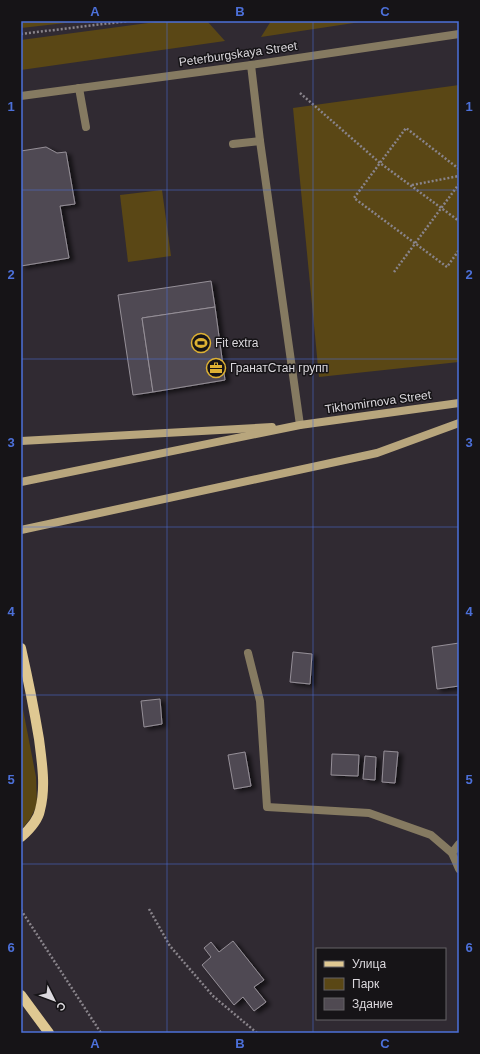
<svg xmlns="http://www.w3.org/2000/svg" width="480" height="1054" font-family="Helvetica,sans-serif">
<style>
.green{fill:#5a4715}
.building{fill:#504a52;stroke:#958f98;filter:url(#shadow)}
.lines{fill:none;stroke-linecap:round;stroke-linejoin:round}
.path{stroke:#89848b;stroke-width:2.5;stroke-dasharray:2 2;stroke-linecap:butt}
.service{stroke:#857a61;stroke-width:8}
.minor{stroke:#857a61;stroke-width:8}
.tertiary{stroke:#857a61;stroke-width:8}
.secondary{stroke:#b8a67d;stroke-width:8}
.primary{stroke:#dfc892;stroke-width:10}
.grid{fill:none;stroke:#4c70d9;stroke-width:1;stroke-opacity:0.55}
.labels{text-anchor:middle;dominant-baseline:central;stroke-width:3;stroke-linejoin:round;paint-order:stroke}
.street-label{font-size:12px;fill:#dbd8dd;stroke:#161417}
.poi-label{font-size:12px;fill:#dbd8dd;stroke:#161417;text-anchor:start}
.neatline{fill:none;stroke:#4c70d9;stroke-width:1.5}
.grid-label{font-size:13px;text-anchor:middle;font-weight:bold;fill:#4c70d9}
</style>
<defs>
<filter id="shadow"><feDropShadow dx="4.5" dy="2.5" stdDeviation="2" flood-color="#0009"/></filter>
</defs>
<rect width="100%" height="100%" fill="#302a32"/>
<g class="green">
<path d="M21 21H83L21 28Z"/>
<path d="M163 21H207L225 41 21 70V40Z"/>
<path d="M271 21H367L261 37Z"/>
<path d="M459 85V362L319 377 293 108Z"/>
<path d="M162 190 171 256 128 262 120 195Z"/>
<path d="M21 699 36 777 37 805 30 819 21 830Z"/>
</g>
<g class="building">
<path d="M46 147 57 153 66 152 75 204 60 206 69 258 21 266V151Z"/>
<path d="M211 281 215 307 142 318 153 392 133 395 118 295Z"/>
<path d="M215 307 225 380 153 392 142 318Z"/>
<path d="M459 643V686L437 689 432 647Z"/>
<path d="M293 652 312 654 310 684 290 682Z"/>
<path d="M160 699 162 724 144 727 141 701Z"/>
<path d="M384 751 398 752 395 783 382 782Z"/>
<path d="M245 752 251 786 234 789 228 755Z"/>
<path d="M332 754 359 755 358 776 331 775Z"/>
<path d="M365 756 376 757 375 780 363 779Z"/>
<path d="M233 941 264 980 254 987 266 1002 254 1011 243 997 234 1005 202 965 211 957 204 948 211 942 219 952Z"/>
</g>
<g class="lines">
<g class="path">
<path d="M21 34 128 21"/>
<path d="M300 93 380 163 459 221"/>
<path d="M459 169 406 128 354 198 447 267 459 250"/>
<path d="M412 185 459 176"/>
<path d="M394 272 459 184"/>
<path d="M149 909 170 946 213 996 257 1033"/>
<path d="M21 910 101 1033"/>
</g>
<g class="service">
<path d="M79 88 86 127"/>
<path d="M233 144 260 141"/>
<path d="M248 653 260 701 267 807 369 813 431 835 452 853 459 869"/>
<path d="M452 853 459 844"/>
</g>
<path class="minor" d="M251 65 459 34"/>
<path class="tertiary" d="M21 96 251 65 260 141 300 425"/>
<g class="secondary">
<path d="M21 441 272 427"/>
<path d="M21 482 300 425 459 403"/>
<path d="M21 530 377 453 459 423"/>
</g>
<g class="primary">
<path d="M21 648C28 679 34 709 39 739 42 763 46 787 40 810 38 821 29 830 21 837"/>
<path d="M21 995 49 1033"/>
</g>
</g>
<path class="grid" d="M167 21V1033M313 21V1033M21 190H459M21 359H459M21 527H459M21 695H459M21 864H459"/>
<defs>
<g id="stadium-ring" transform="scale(1)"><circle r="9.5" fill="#161417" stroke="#deb133" stroke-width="1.5"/><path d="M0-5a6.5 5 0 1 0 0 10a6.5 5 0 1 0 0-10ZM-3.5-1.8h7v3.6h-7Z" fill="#deb133"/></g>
<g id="office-ring" transform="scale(1)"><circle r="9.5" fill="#161417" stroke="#deb133" stroke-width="1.5"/><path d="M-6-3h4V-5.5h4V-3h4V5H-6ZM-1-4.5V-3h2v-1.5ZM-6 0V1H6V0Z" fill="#deb133"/></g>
</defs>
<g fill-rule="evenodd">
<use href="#stadium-ring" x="201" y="343"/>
<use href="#office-ring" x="216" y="368"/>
</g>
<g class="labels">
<g class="street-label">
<text transform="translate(238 54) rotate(-8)">Peterburgskaya Street</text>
<text transform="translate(378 402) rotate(-8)">Tikhomirnova Street</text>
</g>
<g class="poi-label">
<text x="215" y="343">Fit extra</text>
<text x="230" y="368">ГранатСтан групп</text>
</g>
</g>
<rect width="480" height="1054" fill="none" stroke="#161417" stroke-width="44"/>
<rect x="316" y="948" width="130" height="72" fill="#161417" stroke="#656266"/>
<rect x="324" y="961" width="20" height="6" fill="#dfc892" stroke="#656266"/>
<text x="352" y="968" font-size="12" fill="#dbd8dd">Улица</text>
<rect x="324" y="978" width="20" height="12" fill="#5a4715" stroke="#656266"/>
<text x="352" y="988" font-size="12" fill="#dbd8dd">Парк</text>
<rect x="324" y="998" width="20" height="12" fill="#504a52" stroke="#656266"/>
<text x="352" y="1008" font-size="12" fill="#dbd8dd">Здание</text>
<g transform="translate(54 1000) rotate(132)" stroke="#161417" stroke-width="3" paint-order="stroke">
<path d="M0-3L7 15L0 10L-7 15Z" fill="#dbd8dd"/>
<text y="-6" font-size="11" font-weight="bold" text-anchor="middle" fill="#dbd8dd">С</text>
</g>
<rect x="22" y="22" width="436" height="1010" class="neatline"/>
<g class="grid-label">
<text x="95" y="16">A</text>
<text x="240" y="16">B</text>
<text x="385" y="16">C</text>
<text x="11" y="111">1</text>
<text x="469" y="111">1</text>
<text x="11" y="279">2</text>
<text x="469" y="279">2</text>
<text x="11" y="447">3</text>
<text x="469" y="447">3</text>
<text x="11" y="616">4</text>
<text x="469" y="616">4</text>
<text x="11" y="784">5</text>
<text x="469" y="784">5</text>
<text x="11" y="952">6</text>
<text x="469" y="952">6</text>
<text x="95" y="1048">A</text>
<text x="240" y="1048">B</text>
<text x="385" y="1048">C</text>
</g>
</svg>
